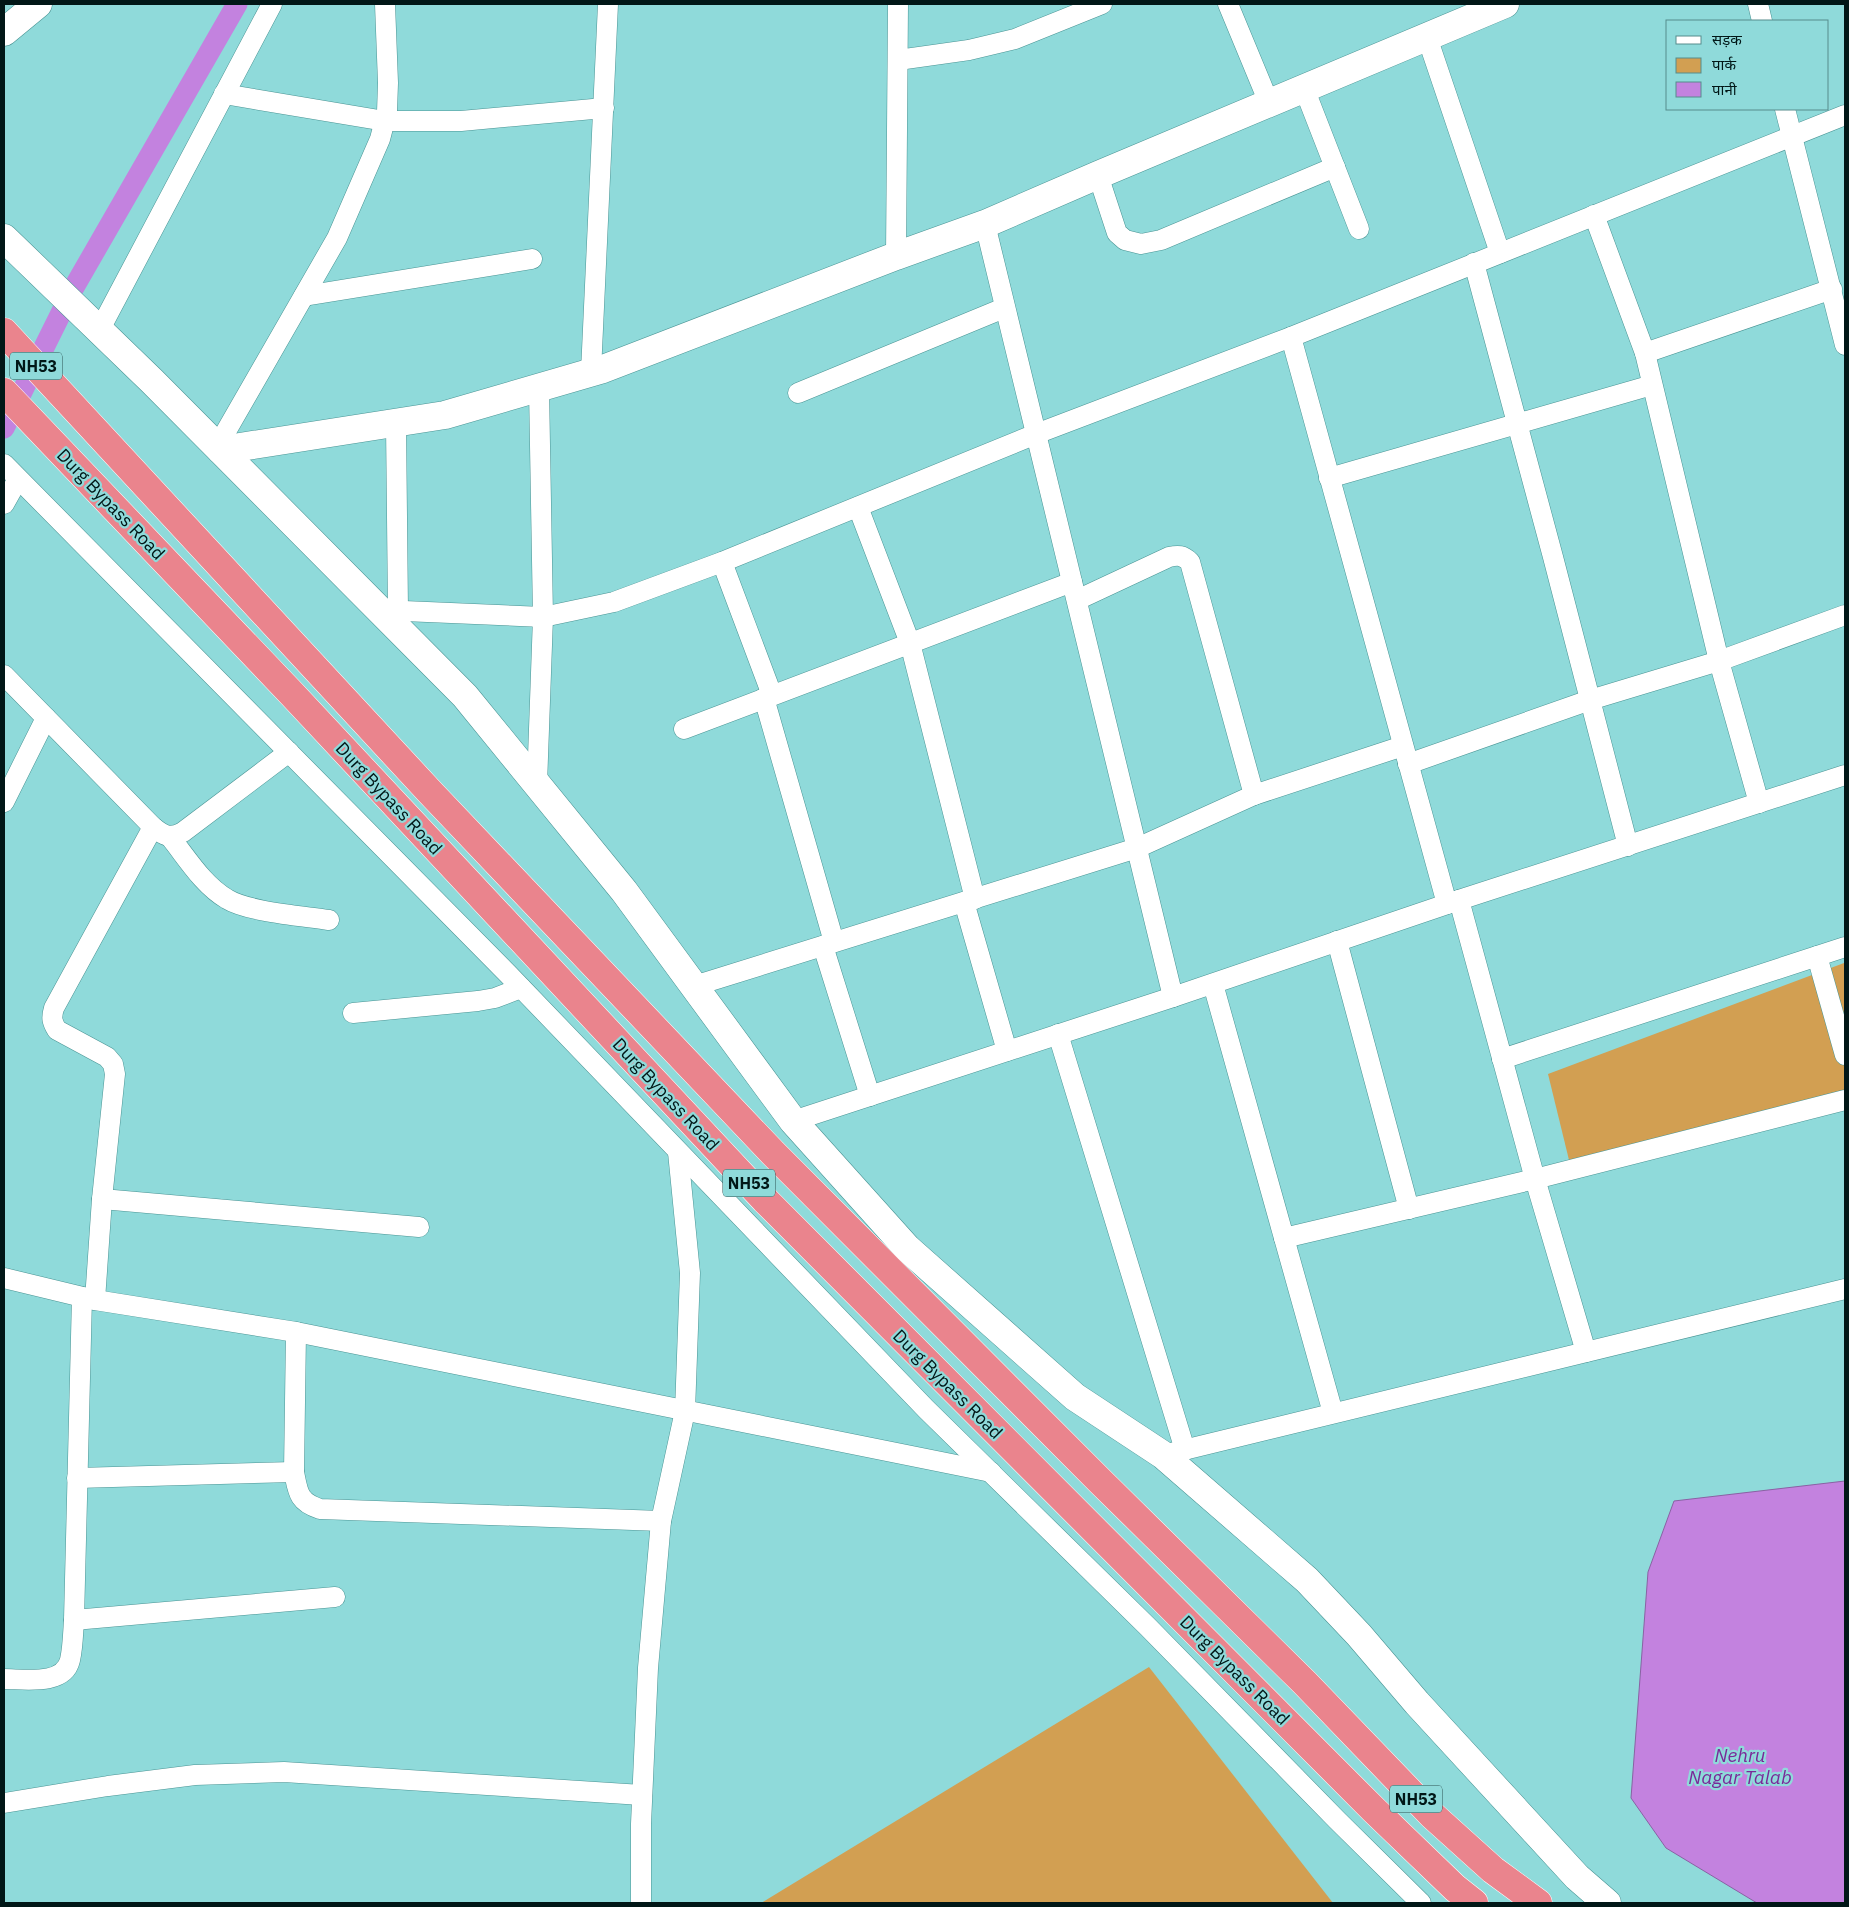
<svg xmlns="http://www.w3.org/2000/svg" width="1849" height="1907" font-family="'IBM Plex Sans','Noto Sans Devanagari',sans-serif">
<style>
.green{fill:#d29f52}
.water{fill:#c382df;stroke:#8962a3}
.lines{fill:none;stroke-linecap:round;stroke-linejoin:round}
.canal{stroke:#c382df;stroke-width:21}
.street-casing{stroke:#499494;stroke-width:21}
.secondary-casing{stroke:#499494;stroke-width:29}
.highway-casing{stroke:#fff;stroke-width:29}
.street{stroke:#fff;stroke-width:20}
.secondary{stroke:#fff;stroke-width:28}
.highway{stroke:#ea848d;stroke-width:28}
.labels{text-anchor:middle;dominant-baseline:central;stroke-width:4.5;stroke-linejoin:round;paint-order:stroke}
.shield{fill:#8fdada;stroke:#2c5252;stroke-width:1}
.shield-label{font-size:16px;font-weight:bold;fill:#011717}
.street-label{font-size:18px;fill:#011717;stroke:#8fdada}
.water-label{font-size:19px;font-style:italic;fill:#7a2998;stroke:#8fdada}
</style>
<rect width="100%" height="100%" fill="#8fdada"/>
<g class="green">
<path d="M1844 963 1845 1091 1569 1160 1548 1074Z"/>
<path d="M1149 1667 1333 1903H761Z"/>
</g>
<path class="water" d="M1845 1481V1903H1757L1666 1848 1631 1798 1648 1572 1674 1501Z"/>
<g class="lines">
<path class="canal" d="M4 428 73 289 237 4"/>
<g class="street-casing">
<g id="street">
<path d="M1228 4 1269 103"/>
<path d="M1758 4 1762 21"/>
<path d="M1427 37 1500 253"/>
<path d="M898 60 969 50 1015 39 1102 4"/>
<path d="M1304 88 1359 229"/>
<path d="M224 94 385 121H461L604 108"/>
<path d="M1785 109 1845 345"/>
<path d="M1098 175 1117 233 1125 240 1141 244 1161 240 1335 167"/>
<path d="M1594 215 1645 353 1719 661 1759 803"/>
<path d="M985 224 1173 997"/>
<path d="M896 256 898 4"/>
<path d="M1474 263 1553 557 1628 846"/>
<path d="M304 296 532 259"/>
<path d="M99 331 272 4"/>
<path d="M1291 337 1845 115"/>
<path d="M1645 353 1832 289"/>
<path d="M591 372 608 4"/>
<path d="M798 393 1004 308"/>
<path d="M396 423 398 611"/>
<path d="M217 447 337 238 380 139 387 112 388 83 385 4"/>
<path d="M4 464 508 974 926 1409 1148 1627 1337 1820 1421 1903"/>
<path d="M1329 478 1652 385"/>
<path d="M4 504 18 479"/>
<path d="M858 507 910 643 975 899"/>
<path d="M722 562 772 695"/>
<path d="M1077 600 1169 557C1178 555 1183 555 1190 562L1254 795"/>
<path d="M380 610 543 617 614 602 722 562 1036 434 1291 337 1447 904"/>
<path d="M4 675 153 827C164 836 170 839 183 832L289 752"/>
<path d="M764 698 834 942"/>
<path d="M684 729 1072 582"/>
<path d="M1408 764 1590 700 1719 661 1845 615"/>
<path d="M537 785 543 617 539 388"/>
<path d="M4 802 46 718"/>
<path d="M170 837C187 858 203 885 227 899 248 912 303 916 329 920"/>
<path d="M1459 900 1535 1179 1586 1352"/>
<path d="M964 902 1007 1051"/>
<path d="M1337 941 1409 1209"/>
<path d="M823 946 870 1096"/>
<path d="M1817 956 1845 1055"/>
<path d="M1213 984 1333 1413"/>
<path d="M694 986 1137 848 1254 795 1403 746"/>
<path d="M353 1013 478 1001 495 998 521 988"/>
<path d="M1058 1034 1185 1450"/>
<path d="M1502 1059 1845 947"/>
<path d="M793 1121 1173 997 1459 900 1845 775"/>
<path d="M102 1199 419 1227"/>
<path d="M1284 1238 1535 1179 1845 1100"/>
<path d="M4 1278 95 1300 296 1332 991 1472"/>
<path d="M95 1300 102 1199 115 1074 113 1064 107 1057 57 1030C52 1022 51 1018 54 1008L153 827"/>
<path d="M296 1332 294 1472C298 1492 298 1502 320 1509L661 1521"/>
<path d="M1163 1455 1845 1289"/>
<path d="M77 1478 294 1472"/>
<path d="M74 1620 335 1597"/>
<path d="M4 1679C24 1679 64 1686 70 1660 73 1647 73 1633 74 1620L82 1297"/>
<path d="M4 1803 108 1786 195 1775 284 1772 642 1795"/>
<path d="M641 1903V1824L648 1668 661 1521 685 1411 690 1273 678 1152"/>
</g>
</g>
<g class="secondary-casing">
<g id="secondary">
<path d="M4 32 38 4"/>
<path d="M4 238 152 381 465 696 624 891 793 1121 907 1248 1075 1397 1163 1455 1307 1580 1359 1635 1417 1703 1577 1877 1607 1903"/>
<path d="M221 450 445 415 603 369 896 256 985 224 1098 175 1505 4"/>
</g>
</g>
<g class="highway-casing">
<g id="highway">
<path d="M4 332 429 791 773 1153 1100 1481 1305 1683 1432 1815 1493 1870 1538 1903"/>
<path d="M4 392 292 694 765 1200 1374 1810 1455 1888 1474 1903"/>
</g>
</g>
<use href="#street" class="street"/>
<use href="#secondary" class="secondary"/>
<use href="#highway" class="highway"/>
</g>
<g class="labels">
<g class="shield">
<rect x="10" y="352.5" width="52" height="27" rx="4"/>
<rect x="723" y="1169.5" width="52" height="27" rx="4"/>
<rect x="1390" y="1785.5" width="52" height="27" rx="4"/>
</g>
<g class="shield-label">
<text x="36" y="366">NH53</text>
<text x="749" y="1183">NH53</text>
<text x="1416" y="1799">NH53</text>
</g>
<g class="street-label">
<text transform="translate(111 504) rotate(46)">Durg Bypass Road</text>
<text transform="translate(389 798) rotate(47)">Durg Bypass Road</text>
<text transform="translate(666 1094) rotate(47)">Durg Bypass Road</text>
<text transform="translate(948 1384) rotate(45)">Durg Bypass Road</text>
<text transform="translate(1235 1670) rotate(45)">Durg Bypass Road</text>
</g>
<g class="water-label">
<text x="1740" y="1755">Nehru<tspan x="1740" dy="22">Nagar Talab</tspan></text>
</g>
</g>
<rect width="1849" height="1907" fill="none" stroke="#011717" stroke-width="10"/>
<rect x="1666" y="20" width="162" height="90" fill="#8fdada" stroke="#568c8c"/>
<rect x="1676" y="36" width="25" height="8" fill="#ffffff" stroke="#568c8c"/>
<text x="1712" y="45" font-size="15" fill="#011717">सड़क</text>
<rect x="1676" y="58" width="25" height="15" fill="#d29f52" stroke="#568c8c"/>
<text x="1712" y="70" font-size="15" fill="#011717">पार्क</text>
<rect x="1676" y="82" width="25" height="15" fill="#c382df" stroke="#568c8c"/>
<text x="1712" y="95" font-size="15" fill="#011717">पानी</text>
</svg>
